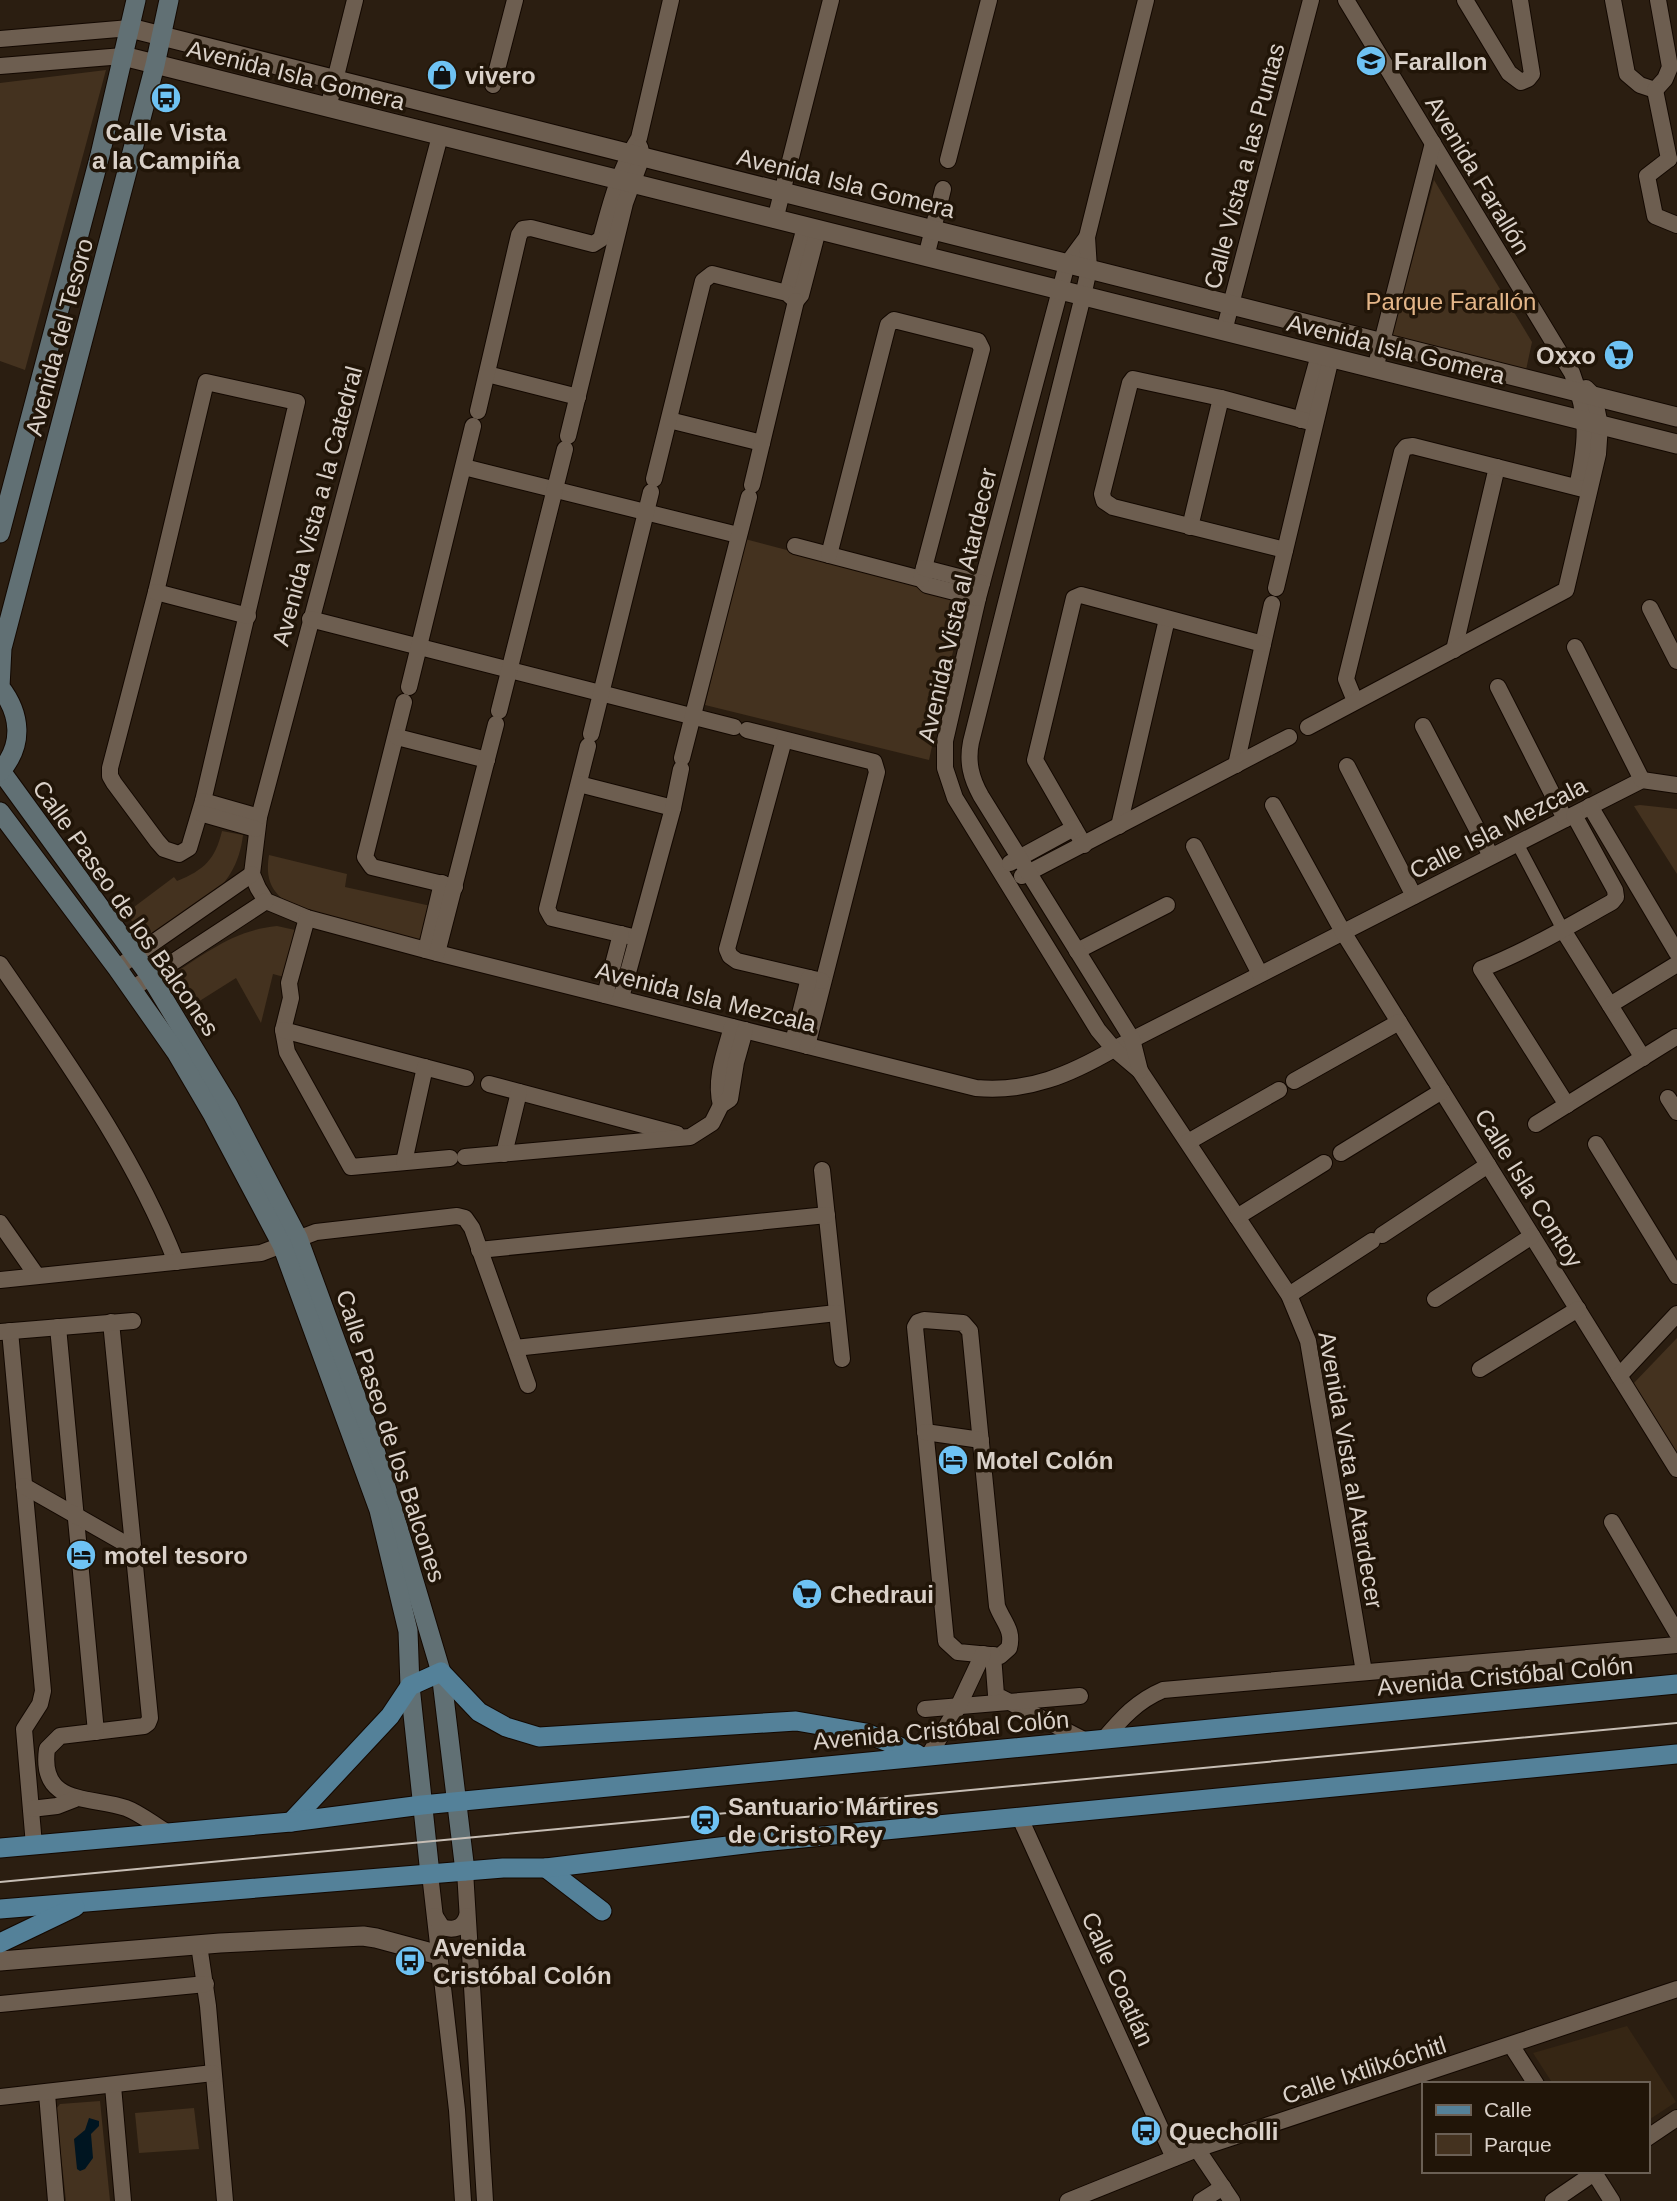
<svg xmlns="http://www.w3.org/2000/svg" width="1677" height="2201" font-family="Helvetica,sans-serif">
<style>
.built{fill:#362614}
.green{fill:#44321f}
.water{fill:#001521}
.lines{fill:none;stroke-linecap:round;stroke-linejoin:round}
.pedestrian-casing{stroke:#130801;stroke-width:14}
.minor-casing{stroke:#130801;stroke-width:18}
.tertiary-casing{stroke:#130801;stroke-width:21}
.secondary-casing{stroke:#130801;stroke-width:21}
.primary-casing{stroke:#130801;stroke-width:21}
.pedestrian{stroke:#6d5e50;stroke-width:12}
.minor{stroke:#6d5e50;stroke-width:16}
.tertiary{stroke:#6d5e50;stroke-width:19}
.secondary{stroke:#617074;stroke-width:19}
.primary{stroke:#548199;stroke-width:19}
.tram{stroke:#c7beb5;stroke-width:2}
.labels{text-anchor:middle;dominant-baseline:central;stroke-width:7;stroke-linejoin:round;paint-order:stroke}
.poi-label{font-size:24px;font-weight:bold;fill:#dad1c9;stroke:#211508;text-anchor:start}
.street-label{font-size:24px;fill:#dad1c9;stroke:#211508}
.park-label{font-size:24px;fill:#e4b689;stroke:#211508}
</style>
<rect width="100%" height="100%" fill="#2b1e11"/>
<path class="built" d="M1627 2026 1676 2102 1647 2121V2084H1553L1533 2053Z"/>
<g class="green">
<path d="M106 70 25 370 0 361V83Z"/>
<path d="M1434 180 1532 342 1526 370 1392 335Z"/>
<path d="M745 539 965 597 929 760 705 705Z"/>
<path d="M1640 805 1677 809V874L1634 806Z"/>
<path d="M222 831 243 835C236 895 190 910 145 939L126 913 174 877 177 881C204 870 215 860 222 831Z"/>
<path d="M269 855 347 874 345 887 431 906 425 935 419 940 301 910C276 898 264 885 269 855Z"/>
<path d="M277 926 295 930 284 977 273 974 261 1023 236 978 190 1007 170 976C206 953 234 930 277 926Z"/>
<path d="M1677 1338V1454L1633 1384Z"/>
<path d="M100 2101 110 2201H66L56 2109 60 2104Z"/>
<path d="M194 2108 199 2149 139 2153 135 2113Z"/>
</g>
<path class="water" d="M89 2118 99 2121V2126L91 2134 93 2158 85 2169 80 2171 77 2169 74 2139 85 2130Z"/>
<g class="lines">
<g class="pedestrian-casing">
<path id="pedestrian" d="M1517 843 1563 930"/>
</g>
<g class="minor-casing">
<g id="minor">
<path d="M1346 0 1572 373C1589 418 1587 441 1577 487"/>
<path d="M1465 0 1509 73 1521 82 1528 79 1532 74 1520 0"/>
<path d="M1613 0 1627 74 1640 85 1655 90"/>
<path d="M0 39 130 28"/>
<path d="M0 66 123 56"/>
<path d="M493 85 515 0"/>
<path d="M1655 90 1665 79 1670 67 1658 0"/>
<path d="M1655 90 1669 159"/>
<path d="M328 108 355 0"/>
<path d="M440 136 259 817 252 874 258 888 266 901 307 918 437 953 976 1088C1028 1093 1071 1074 1114 1049L1642 780 1677 785"/>
<path d="M1669 159 1647 176 1655 216 1677 225"/>
<path d="M948 160 989 0"/>
<path d="M775 220 831 0"/>
<path d="M1087 237 1067 264 978 598 945 741V768L955 798 1098 1030 1114 1049 1140 1071 1289 1295 1308 1341 1364 1672"/>
<path d="M926 257 943 189"/>
<path d="M787 293 805 227"/>
<path d="M1224 331 1311 0"/>
<path d="M1375 369 1433 143"/>
<path d="M487 374 578 397"/>
<path d="M206 382 297 402 203 801 189 848 179 854 164 849 157 841 114 783 110 776V768L156 592Z"/>
<path d="M478 411 519 235 523 229 531 228 593 244 601 239C610 205 620 168 639 138L671 0"/>
<path d="M669 420 762 443"/>
<path d="M1301 420 1319 355"/>
<path d="M568 436 625 203 642 157 640 147"/>
<path d="M464 467 738 535"/>
<path d="M654 479 703 281 712 274 787 293 796 301 801 295 818 230"/>
<path d="M752 485 796 301"/>
<path d="M1190 527 1221 398"/>
<path d="M795 546 921 579 927 585 978 598"/>
<path d="M1285 550 1113 507 1104 501 1102 494 1130 383 1133 379 1221 398 1314 423"/>
<path d="M829 555 888 325 894 320 978 341 982 349 921 579"/>
<path d="M924 568 982 583"/>
<path d="M1276 588 1331 358"/>
<path d="M156 592 248 616"/>
<path d="M1650 608 1677 661"/>
<path d="M310 619 734 727"/>
<path d="M1575 647 1642 780"/>
<path d="M1454 650 1497 467"/>
<path d="M409 687 473 426"/>
<path d="M1498 687 1565 819"/>
<path d="M1355 701 1346 679 1402 452 1406 447 1413 446 1587 490"/>
<path d="M404 702 365 857 372 867 455 887"/>
<path d="M499 711 565 449"/>
<path d="M1423 726 1491 856"/>
<path d="M1308 727 1566 590 1598 454 1600 425 1594 396 1586 388"/>
<path d="M747 730 874 762 877 772 807 1046"/>
<path d="M591 734 651 492"/>
<path d="M397 737 487 760"/>
<path d="M784 740 727 949 730 956 737 961 822 981"/>
<path d="M588 746 547 909 552 918 637 938"/>
<path d="M682 758 749 497"/>
<path d="M1236 765 1272 604"/>
<path d="M1347 766 1414 896"/>
<path d="M579 784 673 808"/>
<path d="M203 801 259 817"/>
<path d="M1273 805 1343 932 1677 1469"/>
<path d="M1590 806 1677 953"/>
<path d="M200 813 256 829"/>
<path d="M1119 826 1167 619"/>
<path d="M1084 845 1035 760 1074 598 1081 595 1263 644"/>
<path d="M1194 846 1260 974"/>
<path d="M1010 863 1074 828"/>
<path d="M1022 876 1289 737"/>
<path d="M307 918 289 983 291 998 283 1030 287 1052 351 1167 450 1158"/>
<path d="M1563 930 1643 1058"/>
<path d="M426 950 442 883"/>
<path d="M1077 951 1167 905"/>
<path d="M437 953 496 724"/>
<path d="M0 964C65 1059 134 1154 176 1262"/>
<path d="M117 968 252 874"/>
<path d="M132 989 266 901"/>
<path d="M605 995 621 934"/>
<path d="M621 998 673 808 681 769"/>
<path d="M1610 1005 1677 964"/>
<path d="M283 1030 466 1078"/>
<path d="M793 1042 809 978"/>
<path d="M1140 1071 1132 1039 981 796C971 778 967 762 971 742L1083 296 1089 269 1087 237 1146 0"/>
<path d="M1294 1081 1399 1022"/>
<path d="M489 1084 677 1134"/>
<path d="M1668 1098 1677 1112"/>
<path d="M721 1105C714 1080 725 1052 732 1027"/>
<path d="M1567 1105 1481 969C1527 951 1569 926 1612 902L1616 897 1615 890 1574 815"/>
<path d="M1536 1124 1676 1037"/>
<path d="M1188 1142 1279 1090"/>
<path d="M1596 1144 1677 1276"/>
<path d="M1341 1153 1442 1091"/>
<path d="M504 1154 519 1092"/>
<path d="M465 1157 690 1137 712 1123 721 1105 730 1099 736 1062 745 1030"/>
<path d="M404 1162 425 1067"/>
<path d="M822 1170 842 1359"/>
<path d="M1237 1217 1324 1163"/>
<path d="M0 1223 37 1276"/>
<path d="M1382 1235 1488 1165"/>
<path d="M479 1250 827 1215"/>
<path d="M0 1280 261 1253 316 1232 457 1216 465 1218 472 1228 528 1385"/>
<path d="M1289 1295 1372 1241"/>
<path d="M1435 1299 1532 1236"/>
<path d="M924 1320 963 1323 970 1331 997 1606C1003 1622 1014 1630 1009 1648L1000 1656 958 1652 946 1641 915 1327 918 1322Z"/>
<path d="M111 1322 150 1718 148 1723 144 1726 60 1736 47 1749C39 1806 91 1796 126 1808 140 1813 154 1825 168 1833"/>
<path d="M58 1327 96 1732"/>
<path d="M10 1331 43 1691 40 1704 24 1729 34 1845"/>
<path d="M0 1332 133 1321"/>
<path d="M515 1348 837 1313"/>
<path d="M1480 1369 1578 1309"/>
<path d="M1619 1376 1677 1314"/>
<path d="M925 1432 981 1440"/>
<path d="M24 1486 133 1548"/>
<path d="M1612 1522 1677 1633"/>
<path d="M993 1655 996 1695 1086 1741"/>
<path d="M925 1709 1080 1696"/>
<path d="M1104 1739C1122 1718 1137 1701 1163 1690L1677 1645"/>
<path d="M929 1755 958 1707 983 1654"/>
<path d="M31 1809 57 1806 75 1799"/>
<path d="M1020 1818 1174 2158"/>
<path d="M465 1871 485 2201"/>
<path d="M430 1874 457 2110 463 2201"/>
<path d="M435 1916 442 1927C454 1931 463 1928 467 1916"/>
<path d="M199 1945 208 2006 225 2201"/>
<path d="M0 2004 206 1984"/>
<path d="M1511 2045 1536 2084"/>
<path d="M113 2086 123 2201"/>
<path d="M47 2094 56 2201"/>
<path d="M0 2097 213 2073"/>
<path d="M1647 2138 1677 2118"/>
<path d="M1197 2149 1232 2201"/>
<path d="M1593 2171 1612 2201"/>
<path d="M1068 2201 1197 2149 1677 1989"/>
<path d="M1201 2201 1223 2187"/>
<path d="M1553 2201 1597 2171"/>
</g>
</g>
<g class="tertiary-casing">
<g id="tertiary">
<path d="M130 28 1677 417"/>
<path d="M123 56 1677 444"/>
<path d="M0 1961 220 1943 363 1936 376 1938 439 1955"/>
</g>
</g>
<g class="secondary-casing">
<g id="secondary">
<path d="M0 533 100 155 136 0"/>
<path d="M1 771 150 976 228 1105 298 1238 372 1440 441 1672 465 1871"/>
<path d="M0 772C24 745 21 714 0 687L2 648 155 65 169 0"/>
<path d="M0 812 117 968 176 1052 213 1115 282 1245 379 1510 408 1631 410 1686 430 1874"/>
</g>
</g>
<g class="primary-casing">
<g id="primary">
<path d="M291 1822 390 1716 410 1686 441 1672 479 1712 506 1727 539 1737 796 1721 866 1733 917 1754"/>
<path d="M0 1848 291 1822 422 1805 1677 1684"/>
<path d="M546 1868 602 1911"/>
<path d="M0 1909 503 1868H546L761 1842 1677 1754"/>
<path d="M0 1943 75 1907"/>
</g>
</g>
<use href="#pedestrian" class="pedestrian"/>
<use href="#minor" class="minor"/>
<use href="#tertiary" class="tertiary"/>
<use href="#secondary" class="secondary"/>
<use href="#primary" class="primary"/>
<path class="tram" d="M0 1882 1677 1723"/>
</g>
<defs>
<g id="school-disc" transform="scale(1.575)"><circle r="9.5" fill="#6ec2f3" stroke="#211508"/><path d="M0-5L7-2L0 1L-7-2ZM-4 1L0 2.5L4 1V4Q0 6-4 4Z" fill="#111"/></g>
<g id="shop-disc" transform="scale(1.575)"><circle r="9.5" fill="#6ec2f3" stroke="#211508"/><path d="M-5-2.5h2.3a2.7 3.5 0 0 1 5.4 0H5L5.5 6h-11ZM-1.5-2.5h3a1.5 2.3 0 0 0-3 0Z" fill="#111"/></g>
<g id="bus-disc" transform="scale(1.575)"><circle r="9.5" fill="#6ec2f3" stroke="#211508"/><path d="M-5-6H5V4H4V6H2V4H-2V6H-4V4H-5ZM-3.5-4V0h7V-4ZM-3.5 1.2v1.5H-2V1.2ZM2 1.2v1.5H3.5V1.2Z" fill="#111"/></g>
<g id="supermarket-disc" transform="scale(1.575)"><circle r="9.5" fill="#6ec2f3" stroke="#211508"/><path d="M-6-5.5h2.5l.6 2H6L4.5 2H-2.5L-4.4-4H-6ZM-1.5 3.2a1.3 1.3 0 1 0 .1 0ZM3 3.2a1.3 1.3 0 1 0 .1 0Z" fill="#111"/></g>
<g id="hotel-disc" transform="scale(1.575)"><circle r="9.5" fill="#6ec2f3" stroke="#211508"/><path d="M-6-4.5h1.5V1H6V5H4.5V3h-9V5H-6ZM-4 0a1.8 1.8 0 1 1 3.6 0ZM.5 0V-2.5h3Q6-2.5 6 0Z" fill="#111"/></g>
<g id="station-disc" transform="scale(1.575)"><circle r="9.5" fill="#6ec2f3" stroke="#211508"/><path d="M-3-6H3Q5-6 5-4V2Q5 4 3 4L4.5 6H3L1.5 4h-3L-3 6H-4.5L-3 4Q-5 4-5 2V-4Q-5-6-3-6ZM-3.5-4v3h7v-3ZM-3.5 1v1.5H-2V1ZM2 1v1.5H3.5V1Z" fill="#111"/></g>
</defs>
<g fill-rule="evenodd">
<use href="#school-disc" x="1371" y="61"/>
<use href="#shop-disc" x="442" y="75"/>
<use href="#bus-disc" x="166" y="98"/>
<use href="#supermarket-disc" x="1619" y="355"/>
<use href="#hotel-disc" x="953" y="1460"/>
<use href="#hotel-disc" x="81" y="1555"/>
<use href="#supermarket-disc" x="807" y="1594"/>
<use href="#station-disc" x="705" y="1820"/>
<use href="#bus-disc" x="410" y="1961"/>
<use href="#bus-disc" x="1146" y="2131"/>
</g>
<g class="labels">
<g class="poi-label">
<text x="1394" y="61">Farallon</text>
<text x="465" y="75">vivero</text>
<text x="166" y="132" text-anchor="middle">Calle Vista<tspan x="166" dy="28">a la Campiña</tspan></text>
<text x="1596" y="355" text-anchor="end">Oxxo</text>
<text x="976" y="1460">Motel Colón</text>
<text x="104" y="1555">motel tesoro</text>
<text x="830" y="1594">Chedraui</text>
<text x="728" y="1806">Santuario Mártires<tspan x="728" dy="28">de Cristo Rey</tspan></text>
<text x="433" y="1947">Avenida<tspan x="433" dy="28">Cristóbal Colón</tspan></text>
<text x="1169" y="2131">Quecholli</text>
</g>
<g class="street-label">
<text transform="translate(296 75) rotate(14)">Avenida Isla Gomera</text>
<text transform="translate(1244 166) rotate(-75)">Calle Vista a las Puntas</text>
<text transform="translate(1478 175) rotate(59)">Avenida Farallón</text>
<text transform="translate(846 183) rotate(14)">Avenida Isla Gomera</text>
<text transform="translate(59 337) rotate(-75)">Avenida del Tesoro</text>
<text transform="translate(1396 349) rotate(14)">Avenida Isla Gomera</text>
<text transform="translate(317 506) rotate(-75)">Avenida Vista a la Catedral</text>
<text transform="translate(957 605) rotate(-77)">Avenida Vista al Atardecer</text>
<text transform="translate(1498 828) rotate(-27)">Calle Isla Mezcala</text>
<text transform="translate(126 908) rotate(55)">Calle Paseo de los Balcones</text>
<text transform="translate(706 997) rotate(14)">Avenida Isla Mezcala</text>
<text transform="translate(1529 1188) rotate(58)">Calle Isla Contoy</text>
<text transform="translate(391 1436) rotate(72)">Calle Paseo de los Balcones</text>
<text transform="translate(1351 1470) rotate(80)">Avenida Vista al Atardecer</text>
<text transform="translate(1505 1676) rotate(-5)">Avenida Cristóbal Colón</text>
<text transform="translate(941 1730) rotate(-5)">Avenida Cristóbal Colón</text>
<text transform="translate(1118 1979) rotate(66)">Calle Coatlán</text>
<text transform="translate(1364 2070) rotate(-18)">Calle Ixtlilxóchitl</text>
</g>
<g class="park-label">
<text x="1451" y="301">Parque Farallón</text>
</g>
</g>
<rect x="1422" y="2082" width="228" height="91" fill="#211508" stroke="#6b6055" stroke-width="2"/>
<rect x="1436" y="2105" width="35" height="10" fill="#548199" stroke="#6b6055" stroke-width="2"/>
<text x="1484" y="2117" font-size="21" fill="#dad1c9">Calle</text>
<rect x="1436" y="2134" width="35" height="21" fill="#44321f" stroke="#6b6055" stroke-width="2"/>
<text x="1484" y="2152" font-size="21" fill="#dad1c9">Parque</text>
</svg>
